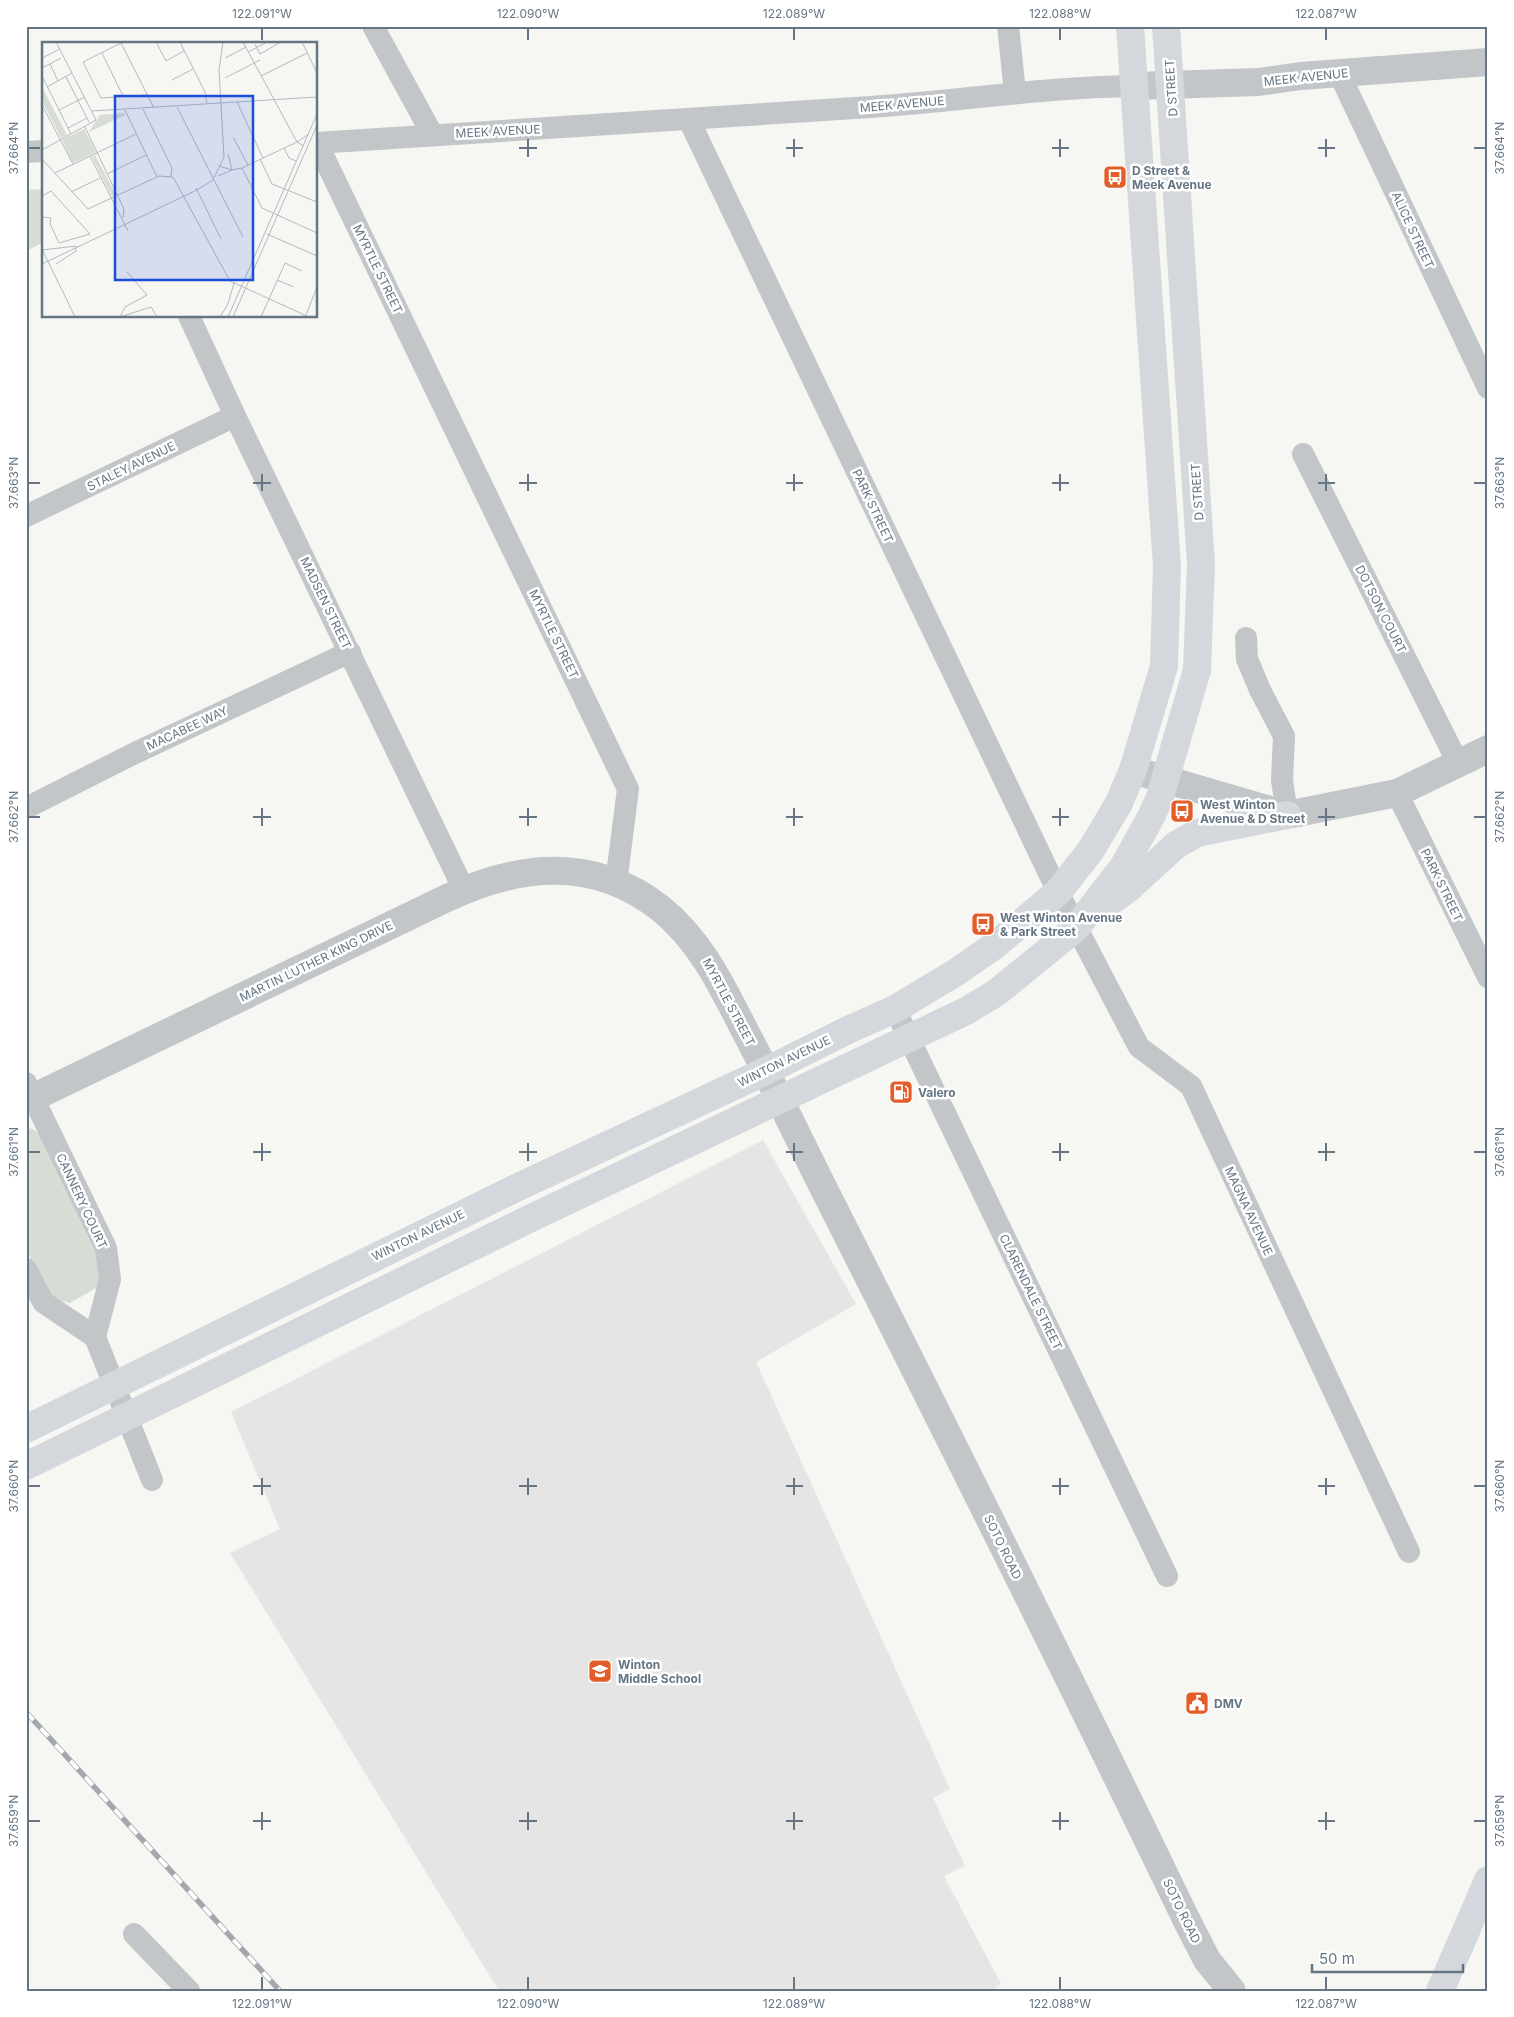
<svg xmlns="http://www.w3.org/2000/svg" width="1514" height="2017" font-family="Inter,sans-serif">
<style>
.built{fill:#e4e5e4}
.green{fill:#d7ddd4}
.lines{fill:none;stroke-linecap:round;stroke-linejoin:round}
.minor{stroke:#c2c6c9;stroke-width:22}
.tertiary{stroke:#c2c6c9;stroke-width:28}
.secondary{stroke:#d4d8dc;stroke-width:28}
.primary{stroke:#d4d8dc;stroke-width:28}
.rail-casing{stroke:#a2a8ae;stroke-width:5.5}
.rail{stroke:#fff;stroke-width:4;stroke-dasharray:11;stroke-linecap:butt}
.ticks{fill:none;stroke:#657584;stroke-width:2}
.labels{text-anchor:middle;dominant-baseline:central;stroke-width:5;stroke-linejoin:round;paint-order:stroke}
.street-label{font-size:12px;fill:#657584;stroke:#fff}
.poi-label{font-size:12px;font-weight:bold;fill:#657584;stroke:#fff;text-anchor:start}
.inset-road{fill:none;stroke:#b3bac0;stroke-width:1}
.view{fill:#1d4ed8;fill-opacity:0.15;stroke:#1d4ed8;stroke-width:2.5}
.inset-edge{fill:none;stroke:#657584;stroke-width:2.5}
.neatline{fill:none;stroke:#657584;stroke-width:2}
.ticks-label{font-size:12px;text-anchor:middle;fill:#657584}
</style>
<rect width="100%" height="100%" fill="#f6f6f3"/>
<path class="built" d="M763 1140 856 1304 756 1362 950 1789 933 1798 965 1866 944 1876 1001 1984 992 1991H499L230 1553 280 1529 231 1412Z"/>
<g class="green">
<path d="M44 189V242L26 251V190Z"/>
<path d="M26 1128 33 1129 42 1136 104 1266 98 1287 70 1303 58 1300 48 1294 26 1249Z"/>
</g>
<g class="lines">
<g class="minor">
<path d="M373 26 432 134"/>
<path d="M1008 26 1015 92"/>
<path d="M1339 73 1488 388"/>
<path d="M689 120 1058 892 1139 1047 1191 1086 1409 1552"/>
<path d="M316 143C501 130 686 120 871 107 959 101 1046 87 1134 86"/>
<path d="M317 143 628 789 616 883"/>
<path d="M26 152 44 151"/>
<path d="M189 316 235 416 464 890"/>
<path d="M1303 454 1458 763"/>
<path d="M26 516 235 416"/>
<path d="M1246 638 1247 659 1260 690 1284 736 1282 780 1287 815"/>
<path d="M1397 793 1488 977"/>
<path d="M26 808 135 753 350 652"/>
<path d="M895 1009 1167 1576"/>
<path d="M26 1083 106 1248 110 1279 95 1337"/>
<path d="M26 1269 43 1302 95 1337 152 1480"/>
<path d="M134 1934 189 1991"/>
</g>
<g class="tertiary">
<path d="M1134 86 1258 82 1301 76 1488 62"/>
<path d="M1133 770 1287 815 1397 793 1488 749"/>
<path d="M26 1101 447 898C519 864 593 856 660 908 701 941 722 986 745 1031 774 1086 800 1142 828 1197 949 1436 1069 1676 1185 1917L1207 1960 1232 1991"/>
</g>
<g class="secondary">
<path d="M1106 905 1129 888 1176 845 1197 833 1287 815"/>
<path d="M26 1429 514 1189 766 1071 848 1030 895 1009 955 973 994 946 1058 892 1091 850 1119 803 1133 770 1164 666 1167 566 1130 26"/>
<path d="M26 1466 529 1219 966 1011 996 993 1076 928 1123 867 1151 817 1160 797 1197 670 1201 564 1166 26"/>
</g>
<path class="primary" d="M1440 1991 1488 1880"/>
<g class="rail-casing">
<path id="rail" d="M26 1712 280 1991"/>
</g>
<use href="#rail" class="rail"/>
</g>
<path class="ticks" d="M262 28V40M528 28V40M794 28V40M1060 28V40M1326 28V40M528 139V157M794 139V157M1060 139V157M1326 139V157M28 148H40M519 148H537M786 148H803M1052 148H1069M1318 148H1335M1474 148H1486M262 474V491M528 474V491M794 474V491M1060 474V491M1326 474V491M28 483H40M253 483H271M519 483H537M786 483H803M1052 483H1069M1318 483H1335M1474 483H1486M262 808V826M528 808V826M794 808V826M1060 808V826M1326 808V826M28 817H40M253 817H271M519 817H537M786 817H803M1052 817H1069M1318 817H1335M1474 817H1486M262 1143V1161M528 1143V1161M794 1143V1161M1060 1143V1161M1326 1143V1161M28 1152H40M253 1152H271M519 1152H537M786 1152H803M1052 1152H1069M1318 1152H1335M1474 1152H1486M262 1478V1495M528 1478V1495M794 1478V1495M1060 1478V1495M1326 1478V1495M28 1486H40M253 1486H271M519 1486H537M786 1486H803M1052 1486H1069M1318 1486H1335M1474 1486H1486M262 1812V1830M528 1812V1830M794 1812V1830M1060 1812V1830M1326 1812V1830M28 1821H40M253 1821H271M519 1821H537M786 1821H803M1052 1821H1069M1318 1821H1335M1474 1821H1486M262 1977V1990M528 1977V1990M794 1977V1990M1060 1977V1990M1326 1977V1990"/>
<defs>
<g id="bus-square" transform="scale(1.25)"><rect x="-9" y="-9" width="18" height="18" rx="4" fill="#e25d27" stroke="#fff"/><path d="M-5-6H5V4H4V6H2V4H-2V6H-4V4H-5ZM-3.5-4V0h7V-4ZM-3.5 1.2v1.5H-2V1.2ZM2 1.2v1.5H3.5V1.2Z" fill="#fff"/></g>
<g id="fuel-square" transform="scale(1.25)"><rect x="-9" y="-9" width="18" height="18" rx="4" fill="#e25d27" stroke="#fff"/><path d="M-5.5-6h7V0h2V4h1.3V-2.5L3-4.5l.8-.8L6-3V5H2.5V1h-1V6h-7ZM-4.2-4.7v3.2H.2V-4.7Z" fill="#fff"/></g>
<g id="school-square" transform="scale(1.25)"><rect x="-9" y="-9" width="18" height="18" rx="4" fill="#e25d27" stroke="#fff"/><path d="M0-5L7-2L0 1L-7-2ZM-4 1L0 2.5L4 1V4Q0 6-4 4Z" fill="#fff"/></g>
<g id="civic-square" transform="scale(1.25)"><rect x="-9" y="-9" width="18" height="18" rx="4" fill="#e25d27" stroke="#fff"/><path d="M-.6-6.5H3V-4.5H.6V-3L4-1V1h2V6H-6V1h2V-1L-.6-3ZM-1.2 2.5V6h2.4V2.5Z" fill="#fff"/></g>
</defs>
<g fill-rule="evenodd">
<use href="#bus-square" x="1115" y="177"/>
<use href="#bus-square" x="1182" y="811"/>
<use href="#bus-square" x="983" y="924"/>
<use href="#fuel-square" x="901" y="1092"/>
<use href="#school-square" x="600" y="1671"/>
<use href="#civic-square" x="1197" y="1703"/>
</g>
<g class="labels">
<g class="street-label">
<text transform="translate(1306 77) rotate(-6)">MEEK AVENUE</text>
<text transform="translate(1171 88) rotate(-94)">D STREET</text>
<text transform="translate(902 104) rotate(-5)">MEEK AVENUE</text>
<text transform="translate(498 131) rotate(-3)">MEEK AVENUE</text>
<text transform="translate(1413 230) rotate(65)">ALICE STREET</text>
<text transform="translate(378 269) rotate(64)">MYRTLE STREET</text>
<text transform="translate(131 466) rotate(-26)">STALEY AVENUE</text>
<text transform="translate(1197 492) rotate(-94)">D STREET</text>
<text transform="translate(873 506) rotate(65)">PARK STREET</text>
<text transform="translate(326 603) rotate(64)">MADSEN STREET</text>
<text transform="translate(1381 609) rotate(63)">DOTSON COURT</text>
<text transform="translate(554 634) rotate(64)">MYRTLE STREET</text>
<text transform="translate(187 728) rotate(-25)">MACABEE WAY</text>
<text transform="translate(1442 885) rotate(64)">PARK STREET</text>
<text transform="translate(316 961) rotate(-26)">MARTIN LUTHER KING DRIVE</text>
<text transform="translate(729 1002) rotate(62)">MYRTLE STREET</text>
<text transform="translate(784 1061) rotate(-26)">WINTON AVENUE</text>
<text transform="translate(82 1201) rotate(65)">CANNERY COURT</text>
<text transform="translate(1249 1211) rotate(65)">MAGNA AVENUE</text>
<text transform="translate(418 1235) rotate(-26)">WINTON AVENUE</text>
<text transform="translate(1031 1292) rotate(64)">CLARENDALE STREET</text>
<text transform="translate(1003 1547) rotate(64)">SOTO ROAD</text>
<text transform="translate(1182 1911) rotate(64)">SOTO ROAD</text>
</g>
<g class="poi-label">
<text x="1132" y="170">D Street &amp;<tspan x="1132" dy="14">Meek Avenue</tspan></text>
<text x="1200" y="804">West Winton<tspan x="1200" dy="14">Avenue &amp; D Street</tspan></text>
<text x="1000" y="917">West Winton Avenue<tspan x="1000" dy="14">&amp; Park Street</tspan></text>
<text x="918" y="1092">Valero</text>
<text x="618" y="1664">Winton<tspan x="618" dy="14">Middle School</tspan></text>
<text x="1214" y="1703">DMV</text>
</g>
</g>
<g transform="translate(42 42)">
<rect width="275" height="275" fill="#f6f6f3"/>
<path d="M0 45 25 93 19 96 0 59ZM82 71 83 73 47 90 58 73ZM42 87 54 110 31 121 20 98ZM53 113 73 151 70 155 50 115Z" fill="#d7ddd4"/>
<path class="inset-road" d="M114 0 124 19 142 9M138 0 163 50 165 62M260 0 275 31M79 1 41 20 59 56 105 53M79 1 112 66M213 2 218 12 239 0M206 10 225 0M60 11 81 54M0 16 18 7M183 16 204 5M8 22 16 39M0 26 19 16M0 34 29 92M219 34 265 11M24 35 47 80M183 36 218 18M130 38 151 27M5 45 30 31M195 60 221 116M0 63 31 122M135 65 201 195M101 67 130 126 129 134M17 68 43 55M83 68 115 135M50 69 275 55M43 85 82 167 81 176M26 86 45 76M191 95 206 123M262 104 255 100 267 92M242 106 247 116 254 119M0 108 54 78 14 0M186 112 190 128M48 114 86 189M0 117 46 167 117 134 131 135 188 239 267 275M218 117 230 142 275 160M177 124 190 128 200 126 255 100 201 0M200 126 220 166 275 191M13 131 94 92M65 132 104 113M176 134 190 128M154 146 179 197M29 150 58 136M0 154 9 149 48 192 17 201 8 182 9 176 0 175M225 192 275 214M0 207 33 275M0 208 34 204V209L14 222M0 222 155 148 171 138 182 115 177 28 181 0M235 238 252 245M264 273 275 245M78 275 83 265 105 253 85 230M78 275 109 265 115 275M178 275 186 262 192 241M186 275 275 72M191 275 275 83M219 275 243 221 260 229"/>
<path class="view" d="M73 54H211V238H73Z"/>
<rect width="275" height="275" class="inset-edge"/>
</g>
<rect width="1514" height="2017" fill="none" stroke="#ffffff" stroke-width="55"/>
<path d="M1312 1964v8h151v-8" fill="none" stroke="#657584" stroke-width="2.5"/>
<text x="1319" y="1964" font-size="15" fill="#657584" stroke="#ffffff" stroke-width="4" paint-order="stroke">50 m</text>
<rect x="28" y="28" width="1458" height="1962" class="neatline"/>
<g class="ticks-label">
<text x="262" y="18">122.091°W</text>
<text x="528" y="18">122.090°W</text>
<text x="794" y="18">122.089°W</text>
<text x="1060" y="18">122.088°W</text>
<text x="1326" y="18">122.087°W</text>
<text transform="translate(14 148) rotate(-90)" y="4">37.664°N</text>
<text transform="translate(1500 148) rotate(-90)" y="4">37.664°N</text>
<text transform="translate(14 483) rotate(-90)" y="4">37.663°N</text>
<text transform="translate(1500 483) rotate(-90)" y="4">37.663°N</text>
<text transform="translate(14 817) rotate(-90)" y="4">37.662°N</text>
<text transform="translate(1500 817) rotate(-90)" y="4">37.662°N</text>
<text transform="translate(14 1152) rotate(-90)" y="4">37.661°N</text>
<text transform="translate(1500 1152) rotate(-90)" y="4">37.661°N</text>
<text transform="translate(14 1486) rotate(-90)" y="4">37.660°N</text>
<text transform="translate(1500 1486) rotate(-90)" y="4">37.660°N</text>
<text transform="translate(14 1821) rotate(-90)" y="4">37.659°N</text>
<text transform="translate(1500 1821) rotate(-90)" y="4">37.659°N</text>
<text x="262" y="2008">122.091°W</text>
<text x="528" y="2008">122.090°W</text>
<text x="794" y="2008">122.089°W</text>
<text x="1060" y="2008">122.088°W</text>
<text x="1326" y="2008">122.087°W</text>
</g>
</svg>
